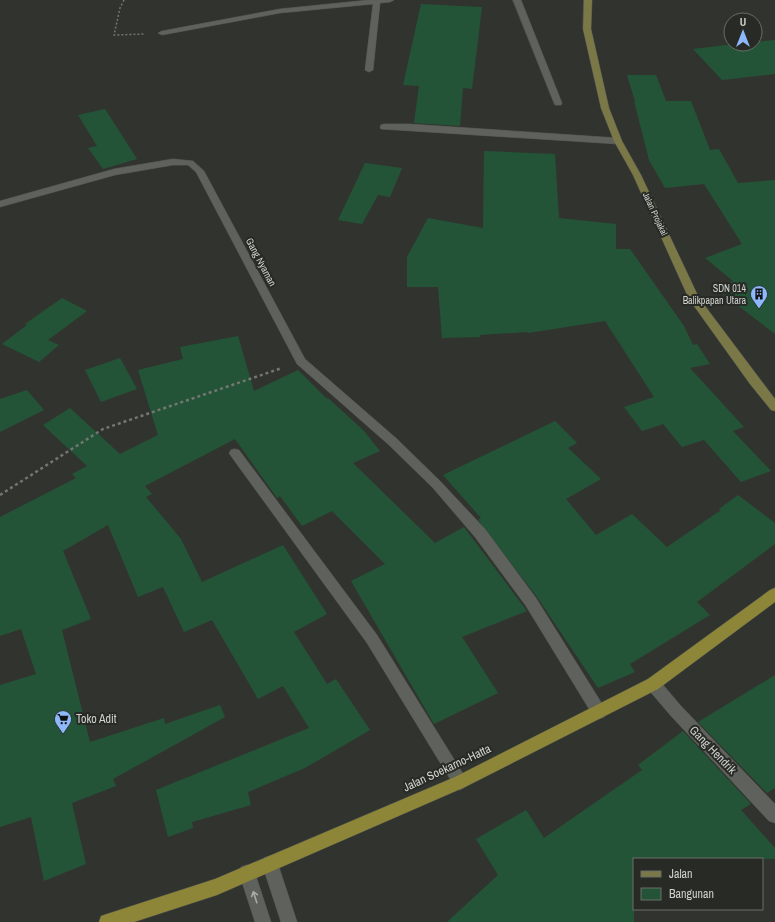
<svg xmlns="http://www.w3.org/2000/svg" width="775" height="922" font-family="'Archivo Narrow',sans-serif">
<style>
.building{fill:#245438}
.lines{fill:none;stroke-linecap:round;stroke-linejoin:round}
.lane-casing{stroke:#50534e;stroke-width:1}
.street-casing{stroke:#50534e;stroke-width:1}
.primary-casing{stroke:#50534e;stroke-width:1}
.highway-casing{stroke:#50534e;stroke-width:1}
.path-far1{stroke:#737671;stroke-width:1.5;stroke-dasharray:2 2;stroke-linecap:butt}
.path{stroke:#737671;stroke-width:2.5;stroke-dasharray:3 3;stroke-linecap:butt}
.lane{fill:#5f625c;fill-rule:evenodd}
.street{fill:#5f625c;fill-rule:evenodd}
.primary{fill:#7b7847;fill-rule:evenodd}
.highway{fill:#8d8639;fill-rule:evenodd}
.oneway{stroke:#a8aba6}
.labels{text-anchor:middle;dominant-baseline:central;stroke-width:4;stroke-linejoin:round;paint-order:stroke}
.far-street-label{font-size:9px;fill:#d0d2ce;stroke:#272a25}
.street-label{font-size:10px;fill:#d0d2ce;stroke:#272a25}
.poi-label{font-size:10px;fill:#d0d2ce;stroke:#272a25;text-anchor:end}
.near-poi-label{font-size:12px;fill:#d0d2ce;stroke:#272a25;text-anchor:start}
.near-street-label{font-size:12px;fill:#d0d2ce;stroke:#272a25}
</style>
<rect width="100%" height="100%" fill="#31342e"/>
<g class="building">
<path d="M421 4 482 7 472 89 463 88 460 126 414 123 419 86 403 85Z"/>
<path d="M775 40V74L722 80 693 49 735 44H755V42Z"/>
<path d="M627 75H656L666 101H691L710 150 719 149 738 183 775 180V334L714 287 733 281 705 258 742 244 704 184 665 188 649 160 634 101H635Z"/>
<path d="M105 109 137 159 103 169 88 148 97 146 78 115Z"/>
<path d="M484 151 555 154 559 218 616 224V249H630L684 326 693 345 697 344 710 364 690 368 744 427 733 431 771 471 741 482 704 440 682 447 663 424 642 431 624 407 654 397 605 321 528 333 527 332 480 335V337L442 338 438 287H407V257L428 218 483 228Z"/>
<path d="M365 163 402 168 390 197 378 195 362 224 338 220Z"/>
<path d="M62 298 87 311 48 340 59 345 39 362 2 344 27 325 25 324Z"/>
<path d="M238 336 254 391 298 370 327 399 328 398 363 430 380 451 353 463 435 543 464 527 527 611 462 637 498 693 434 724 351 581 385 564 332 511 302 526 280 496 277 498 235 439 145 486 152 494 146 497 181 539 202 582 283 545 327 614 294 632 327 684 336 679 370 730 305 768 248 792 251 805 192 822 193 828 168 837 156 790 309 728 283 686 258 699 212 620 184 632 163 587 138 597 108 525 63 551 91 619 62 630 90 742 164 718 165 724 220 705 225 717 113 779 116 786 72 803 86 864 44 881 31 817 0 827V685L36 674 21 629 0 636V517L76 478 72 474 87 466 43 425 70 408 120 454 158 435 138 370 183 359 180 347Z"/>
<path d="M120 358 137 389 101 402 85 370Z"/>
<path d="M27 390 44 410 0 432V399Z"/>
<path d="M555 421 577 443 568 448 601 479 566 499 596 535 632 514 667 547 721 510 719 509 738 495 775 523V544L697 602 710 615 630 664 635 672 598 688 537 597 478 520 481 518 443 475Z"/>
<path d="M775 675V788L767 793 698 722Z"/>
<path d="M683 731 751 804 741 810 775 848V859H634V922H447L498 875 476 839 526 810 544 838 642 770 638 765Z"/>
</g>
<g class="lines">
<g class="lane-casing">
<g id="lane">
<path d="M513 0H521L562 103 561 105H555L554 103Z"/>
<path d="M270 856 276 858 297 922H281L262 864 264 858Z"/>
<path d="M247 865 253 867 271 922H255L239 873 241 867Z"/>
</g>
</g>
<g class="street-casing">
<g id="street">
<path d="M369 0H394L390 2 380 3 373 70 369 72 365 70 373 4 280 13 162 35 158 33 162 31 280 9Z"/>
<path d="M384 124H409L618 138 622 141 618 144 381 129 380 127 381 125Z"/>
<path d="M173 159 193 161 204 171 305 359 397 439 441 482 485 529 536 598 604 707 606 712 604 717 599 719 594 717 526 606 475 537 433 488 389 445 297 364 196 172 188 165H173L115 175 0 207V201L114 169Z"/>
<path d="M235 449 239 450 377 635 465 777 468 782 465 787 460 790 455 787 367 643 231 456 229 453 231 450Z"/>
<path d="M653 677 658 679 681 706 775 804V823L769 821 671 716 648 689 646 684 648 679Z"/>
</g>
</g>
<g class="primary-casing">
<path id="primary" d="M584 0H592L591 29 609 108 622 141 641 175 699 298 775 399V411L771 410 750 384 689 299 633 175 614 141 601 108 583 29Z"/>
</g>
<g class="highway-casing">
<path id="highway" d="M775 588V602L658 689 465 787 217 895 134 922H99L101 916 107 914 215 879 455 777 648 679 770 590Z"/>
</g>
<path class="path-far1" d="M124 0 120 8 114 35 145 34"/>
<path class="path" d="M0 495 103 429 282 368"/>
<use href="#lane" class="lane"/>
<use href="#street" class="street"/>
<use href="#primary" class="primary"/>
<use href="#highway" class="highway"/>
</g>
<defs><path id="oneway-shaft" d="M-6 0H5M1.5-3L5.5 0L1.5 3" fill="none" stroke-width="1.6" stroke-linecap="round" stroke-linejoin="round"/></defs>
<use class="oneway" href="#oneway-shaft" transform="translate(255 897) rotate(-108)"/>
<defs>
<g id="building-pin" transform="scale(0.9)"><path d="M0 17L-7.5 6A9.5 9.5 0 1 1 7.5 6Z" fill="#8db9fc" stroke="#272a25"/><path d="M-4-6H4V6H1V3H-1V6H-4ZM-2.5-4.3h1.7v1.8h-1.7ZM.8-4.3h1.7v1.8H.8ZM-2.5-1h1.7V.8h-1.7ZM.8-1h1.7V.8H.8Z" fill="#111"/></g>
<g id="supermarket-pin" transform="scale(0.9)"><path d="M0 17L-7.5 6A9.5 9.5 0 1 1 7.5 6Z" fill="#8db9fc" stroke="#272a25"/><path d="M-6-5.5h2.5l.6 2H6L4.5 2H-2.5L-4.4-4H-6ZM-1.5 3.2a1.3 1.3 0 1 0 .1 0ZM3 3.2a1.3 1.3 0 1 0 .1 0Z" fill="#111"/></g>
</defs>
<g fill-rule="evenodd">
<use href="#building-pin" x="759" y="294"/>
<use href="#supermarket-pin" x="63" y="719"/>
</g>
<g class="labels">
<g class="far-street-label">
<text transform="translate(655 214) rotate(65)">Jalan Projakal</text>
</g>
<g class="street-label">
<text transform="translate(261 262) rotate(62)">Gang Nyaman</text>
</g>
<g class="poi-label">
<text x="746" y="288">SDN 014<tspan x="746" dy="12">Balikpapan Utara</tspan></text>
</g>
<g class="near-poi-label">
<text x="76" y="719">Toko Adit</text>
</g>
<g class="near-street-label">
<text transform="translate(713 750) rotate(46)">Gang Hendrik</text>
<text transform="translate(447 768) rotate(-25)">Jalan Soekarno-Hatta</text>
</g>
</g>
<rect x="633" y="858" width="130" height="52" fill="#272a25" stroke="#6b6d69"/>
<rect x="641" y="871" width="20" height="6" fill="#7b7847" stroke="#6b6d69"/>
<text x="669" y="878" font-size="12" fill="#d0d2ce">Jalan</text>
<rect x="641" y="888" width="20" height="12" fill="#245438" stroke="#6b6d69"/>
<text x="669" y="898" font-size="12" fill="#d0d2ce">Bangunan</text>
<g transform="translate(743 32)"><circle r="19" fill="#272a25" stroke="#6b6d69"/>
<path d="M0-3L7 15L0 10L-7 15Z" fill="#8db9fc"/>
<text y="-6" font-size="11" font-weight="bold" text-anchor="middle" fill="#d0d2ce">U</text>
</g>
</svg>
